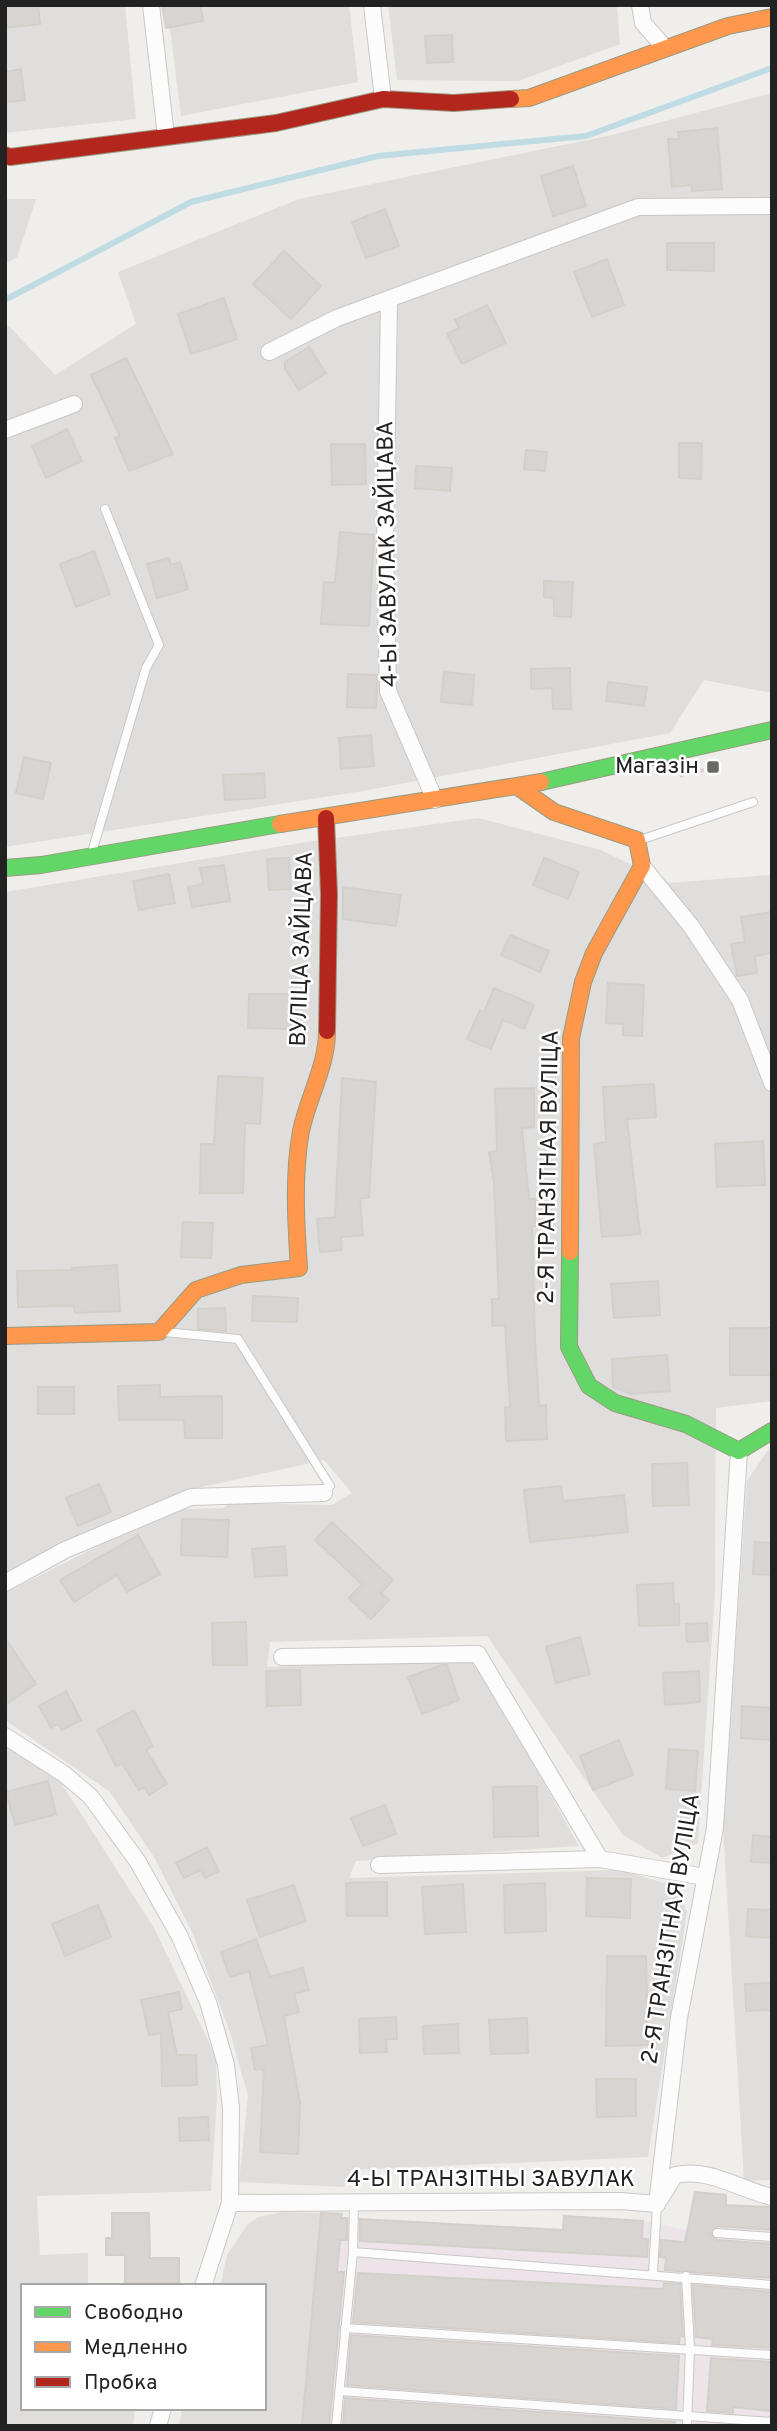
<svg xmlns="http://www.w3.org/2000/svg" width="777" height="2431" font-family="Overpass,sans-serif">
<style>
.residential{fill:#dfdedc}
.industrial{fill:#ede4e9}
.lines{fill:none;stroke-linecap:round;stroke-linejoin:round}
.stream{stroke:#bfdbe3;stroke-width:6}
.building{fill:#d7d4d2;stroke:#d3d0cc;stroke-width:2}
.lane-casing{stroke:#c9c8c7;stroke-width:10}
.street-casing{stroke:#c9c8c7;stroke-width:18}
.fast-casing{stroke:#999a82;stroke-width:18}
.slow-casing{stroke:#999a82;stroke-width:18}
.jam-casing{stroke:#999a82;stroke-width:18}
.path{stroke:#dccecd;stroke-width:3.5;stroke-dasharray:3.5 3.5;stroke-linecap:butt}
.lane{stroke:#fdfcfc;stroke-width:8}
.street{stroke:#fdfcfc;stroke-width:16}
.fast{stroke:#63d668;stroke-width:16}
.slow{stroke:#ff974d;stroke-width:16}
.jam{stroke:#b3261e;stroke-width:16}
.poi-dot{fill:#6a6968;stroke:#fff;stroke-width:2.5}
.labels{text-anchor:middle;dominant-baseline:central;stroke-width:5;stroke-linejoin:round;paint-order:stroke}
.street-label{font-size:23px;fill:#222;stroke:#fff}
.poi-label{font-size:23px;fill:#222;stroke:#fff;text-anchor:end}
</style>
<rect width="100%" height="100%" fill="#f0eeeb"/>
<g class="residential">
<path d="M5 5H125L136 119 5 133Z"/>
<path d="M167 5H349L358 82 181 116Z"/>
<path d="M388 5H617L620 44 518 81 397 80Z"/>
<path d="M772 93V693L704 680 670 733 363 791 5 847V328L9 326 55 375 136 324 118 272 299 199 612 135Z"/>
<path d="M5 199H36L17 257 5 264Z"/>
<path d="M478 818 601 850 669 883 772 875V1401L716 1408 715 1592 698 1843 662 1858 623 1835 487 1636 270 1642 267 1667 475 1658 579 1846 356 1861 349 1878 620 1870 674 1886 687 1912 648 2157 351 2170 344 2187 239 2182 248 2096 230 2032 193 1934 154 1857 110 1792 5 1720V1593L118 1536 183 1509 224 1508 230 1503 332 1505 352 1493 324 1460 184 1491 5 1575V892L300 843Z"/>
<path d="M772 1444V2180L744 2181 723 1827 747 1481Z"/>
<path d="M5 1748 27 1757 60 1781 154 1928 216 2057 217 2096 211 2191 37 2196 40 2255 88 2253V2286H23V2408H135L133 2426H5Z"/>
<path d="M283 2212 321 2213 302 2426H179L182 2408H264V2286H220L227 2255 247 2225 258 2217Z"/>
</g>
<path class="industrial" d="M695 2192 726 2195V2205L772 2207V2426H302L321 2213 361 2219 563 2230 564 2216 643 2221 687 2230Z"/>
<g class="lines">
<path class="stream" d="M5 300 191 202 378 156 586 136 772 68"/>
</g>
<g class="building">
<path d="M5 5H38L40 24 5 28Z"/>
<path d="M162 5H200L203 21 166 28Z"/>
<path d="M452 35 453 62 427 63 425 36Z"/>
<path d="M21 69 25 100 5 102V72Z"/>
<path d="M717 128 722 189 692 191V185L672 187 668 139H679L678 132Z"/>
<path d="M573 166 586 206 553 216 541 176Z"/>
<path d="M385 209 399 246 366 258 352 222Z"/>
<path d="M667 243H714V271L667 270Z"/>
<path d="M284 251 321 286 291 319 253 284Z"/>
<path d="M607 259 624 305 592 317 574 272Z"/>
<path d="M224 298 237 339 191 354 178 314Z"/>
<path d="M487 305 506 343 462 364 447 334 459 328 455 320Z"/>
<path d="M309 347 326 373 299 390 285 369V362Z"/>
<path d="M126 358 173 454 129 471 115 438 120 436 91 375Z"/>
<path d="M67 429 82 461 46 478 32 446Z"/>
<path d="M679 443H702L701 479 679 478Z"/>
<path d="M331 444H365L366 484 332 485Z"/>
<path d="M526 450 547 452 545 471 524 469Z"/>
<path d="M416 466 452 468 450 491 415 488Z"/>
<path d="M340 532 374 535 369 626 321 624 324 582 335 583Z"/>
<path d="M94 551 110 594 76 607 60 564Z"/>
<path d="M169 558 171 565 180 562 188 589 157 598 147 564Z"/>
<path d="M544 581 573 582 571 617 554 616V598L544 597Z"/>
<path d="M570 668 571 709H553L552 688 531 689V669Z"/>
<path d="M444 672 474 675 472 705 441 702Z"/>
<path d="M348 674 377 675 376 708 347 707Z"/>
<path d="M608 682 647 687 644 706 606 701Z"/>
<path d="M371 735 374 766 341 769 339 738Z"/>
<path d="M24 757 51 763 43 799 16 793Z"/>
<path d="M264 773 265 798 225 800 223 775Z"/>
<path d="M289 858 291 889 269 890 267 859Z"/>
<path d="M544 858 579 872 568 899 533 885Z"/>
<path d="M224 865 230 901 192 907 188 887 203 884 200 868Z"/>
<path d="M169 874 175 903 139 910 133 881Z"/>
<path d="M343 887 401 895 396 926 343 919Z"/>
<path d="M772 912V953L755 956 757 973 737 976 731 944 745 942 741 917Z"/>
<path d="M510 935 549 951 540 972 501 955Z"/>
<path d="M608 983 644 985 642 1036 623 1035V1024L606 1023Z"/>
<path d="M494 988 534 1005 524 1029 503 1020 491 1049 467 1039 480 1010 484 1012Z"/>
<path d="M249 994H297V1029L248 1028Z"/>
<path d="M218 1076 263 1078 260 1124 245 1123 243 1193H200L201 1144H214Z"/>
<path d="M342 1078 376 1082 369 1198H360L363 1235 341 1237 342 1250 320 1252 317 1219 335 1217Z"/>
<path d="M654 1084 656 1117 627 1119 640 1234 602 1237 594 1144 606 1142 603 1087Z"/>
<path d="M534 1088V1127L522 1128 529 1199H535V1226H532L535 1341 539 1406 546 1405 547 1439 506 1441 505 1407H510L505 1325 492 1326V1299H499L494 1183 489 1152 497 1151 495 1089Z"/>
<path d="M763 1141 765 1185 717 1187 715 1144Z"/>
<path d="M183 1222 213 1223 211 1258 181 1257Z"/>
<path d="M117 1265 120 1311 75 1313 74 1306 18 1307 17 1271 73 1270 72 1268Z"/>
<path d="M658 1281 660 1315 614 1318 611 1284Z"/>
<path d="M253 1296 298 1298 297 1322 252 1321Z"/>
<path d="M225 1308 226 1331 198 1329V1309Z"/>
<rect x="730" y="1328" width="42" height="47"/>
<path d="M667 1355 670 1391 631 1394 613 1387 612 1359Z"/>
<path d="M160 1385V1397L222 1396V1438H185L184 1420H119L118 1386Z"/>
<rect x="38" y="1387" width="36" height="27"/>
<path d="M687 1463 689 1505 653 1506 652 1464Z"/>
<path d="M99 1484 111 1512 78 1526 66 1498Z"/>
<path d="M561 1486 563 1501 624 1495 628 1532 530 1542 524 1490Z"/>
<path d="M182 1519 229 1520 227 1557 181 1555Z"/>
<path d="M332 1522 393 1580 381 1593 389 1600 371 1619 349 1598 362 1584 315 1540Z"/>
<path d="M138 1535 160 1574 127 1592 117 1575 74 1602 60 1580Z"/>
<path d="M755 1542 772 1543V1575L753 1574Z"/>
<path d="M285 1546 287 1575 255 1577 252 1549Z"/>
<path d="M673 1583 674 1604H679V1625L639 1626 637 1585Z"/>
<path d="M246 1622 247 1665H213L212 1623Z"/>
<path d="M707 1623 708 1641 687 1642 686 1624Z"/>
<path d="M580 1637 590 1674 556 1683 546 1647Z"/>
<path d="M5 1638 36 1684 5 1705Z"/>
<path d="M442 1665H447L459 1700 422 1714 408 1677Z"/>
<path d="M300 1670 301 1705 267 1706 266 1671Z"/>
<path d="M699 1671 700 1702 665 1705 663 1673Z"/>
<path d="M66 1691 81 1720 62 1730 58 1724 51 1728 39 1706Z"/>
<path d="M742 1706 772 1708V1740L741 1738Z"/>
<path d="M134 1710 153 1746 146 1750 167 1784 149 1795 144 1787 139 1790 122 1763 116 1766 97 1730Z"/>
<path d="M619 1740 633 1775 593 1790 580 1756Z"/>
<path d="M669 1749 698 1751 695 1791 666 1789Z"/>
<path d="M48 1781 56 1814 15 1825 6 1792Z"/>
<path d="M537 1786 538 1836 494 1837 493 1787Z"/>
<path d="M385 1805 396 1834 363 1846 351 1818Z"/>
<path d="M753 1835 772 1837V1863L751 1862Z"/>
<path d="M207 1847 219 1871 205 1878 201 1870 184 1878 176 1863Z"/>
<path d="M587 1878 631 1879 630 1918 586 1916Z"/>
<path d="M387 1882V1916H347L346 1883Z"/>
<path d="M545 1883 546 1931 505 1933 504 1885Z"/>
<path d="M463 1884 466 1932 425 1934 422 1887Z"/>
<path d="M294 1885 306 1921 260 1937 247 1900Z"/>
<path d="M98 1905 111 1937 65 1956 52 1924Z"/>
<path d="M748 1909 772 1910V1938L746 1936Z"/>
<path d="M256 1939 270 1977 303 1968 309 1990 294 1994 299 2012 284 2016 300 2103 298 2154 260 2152 264 2069 255 2070 251 2048 268 2045 249 1971 230 1977 221 1952Z"/>
<path d="M607 1956H646L648 2045 606 2046Z"/>
<path d="M772 1983V2010L746 2011 745 1984Z"/>
<path d="M179 1992 182 2009 168 2012 177 2055H196L197 2085 162 2086 161 2033 149 2035 141 2000Z"/>
<path d="M396 2017 397 2039H386L387 2052 360 2053 359 2019Z"/>
<path d="M527 2018 528 2053 491 2054 489 2020Z"/>
<path d="M458 2024 459 2053 424 2054 423 2026Z"/>
<path d="M596 2079H636V2116L597 2117Z"/>
<path d="M208 2117 209 2140 180 2141 179 2118Z"/>
<path d="M695 2192 726 2195V2205L772 2207V2230L717 2226 710 2233 717 2240 772 2244V2278L665 2270 666 2258 660 2257 661 2240 685 2242Z"/>
<path d="M112 2213H149L150 2258H179V2286L125 2285V2255H106V2238H112Z"/>
<path d="M321 2213 342 2214 341 2218H347V2240H340L337 2272H344L329 2426H302Z"/>
<path d="M564 2216 643 2221 642 2239H648L647 2257 360 2241V2219L563 2230Z"/>
<path d="M358 2273 663 2289 664 2283 680 2284 683 2336 680 2335 679 2343 353 2322Z"/>
<path d="M693 2285 772 2292V2348L712 2345 713 2339 696 2337Z"/>
<path d="M351 2335 679 2356 676 2409 347 2385Z"/>
<path d="M711 2358 772 2362V2411L733 2407V2413L707 2411Z"/>
<path d="M345 2398 675 2422V2426H343Z"/>
</g>
<g class="lines">
<g class="lane-casing">
<g id="lane">
<path d="M640 840 753 802"/>
<path d="M92 852 146 668 159 645 105 509"/>
<path d="M164 1332 238 1339 330 1486 324 1493"/>
<path d="M717 2233 772 2237"/>
<path d="M353 2252 354 2202"/>
<path d="M653 2273 657 2204"/>
<path d="M686 2276 690 2348 687 2426"/>
<path d="M345 2328 772 2355"/>
<path d="M340 2391 772 2422"/>
<path d="M336 2426 353 2252 772 2285"/>
</g>
</g>
<g class="street-casing">
<g id="street">
<path d="M151 5 166 136"/>
<path d="M372 5 383 99"/>
<path d="M640 5 643 23 665 48"/>
<path d="M389 300 385 550 388 691 435 800"/>
<path d="M269 352 337 318 638 207 772 206"/>
<path d="M5 430 74 404"/>
<path d="M642 866 691 926 740 1000 772 1083"/>
<path d="M5 1583 65 1550 191 1497 324 1493"/>
<path d="M282 1657 478 1654 600 1859 705 1877"/>
<path d="M5 1736 64 1774 91 1797 138 1862 180 1937 208 2002 226 2065 231 2108 230 2203 203 2286"/>
<path d="M379 1865 600 1859"/>
<path d="M660 2199 675 2175C711 2168 738 2189 772 2197"/>
<path d="M230 2203 621 2201 657 2204"/>
<path d="M657 2204 679 2018 715 1828 739 1451"/>
<path d="M158 2426 163 2408"/>
</g>
</g>
<g class="fast-casing">
<g id="fast">
<path d="M541 782 772 730"/>
<path d="M5 868 41 865 280 824"/>
<path d="M570 1252 569 1347 589 1386 615 1403 686 1424 739 1451 772 1431"/>
</g>
</g>
<g class="slow-casing">
<g id="slow">
<path d="M511 99 529 98 728 26 772 17"/>
<path d="M518 787 554 812 637 840 642 866 594 953 583 982 571 1038 570 1252"/>
<path d="M280 824 541 782"/>
<path d="M5 1336 159 1332 196 1290 241 1275 299 1268C296 1224 293 1175 301 1131 308 1097 327 1066 327 1031"/>
</g>
</g>
<g class="jam-casing">
<g id="jam">
<path d="M5 155 10 157 276 123 383 99 454 103 511 99"/>
<path d="M326 818 329 894 327 1031"/>
</g>
</g>
<path class="path" d="M680 776 708 769"/>
<use href="#lane" class="lane"/>
<use href="#street" class="street"/>
<use href="#fast" class="fast"/>
<use href="#slow" class="slow"/>
<use href="#jam" class="jam"/>
</g>
<rect class="poi-dot" x="706" y="760" width="14" height="14" rx="3.5"/>
<g class="labels">
<g class="street-label">
<text transform="translate(389 554) rotate(-91)">4-Ы ЗАВУЛАК ЗАЙЦАВА</text>
<text transform="translate(303 949) rotate(-88)">ВУЛІЦА ЗАЙЦАВА</text>
<text transform="translate(550 1167) rotate(-89)">2-Я ТРАНЗІТНАЯ ВУЛІЦА</text>
<text transform="translate(672 1929) rotate(-81)">2-Я ТРАНЗІТНАЯ ВУЛІЦА</text>
<text x="491" y="2180">4-Ы ТРАНЗІТНЫ ЗАВУЛАК</text>
</g>
<g class="poi-label">
<text x="699" y="767">Магазін</text>
</g>
</g>
<rect width="777" height="2431" fill="none" stroke="#222222" stroke-width="14"/>
<rect x="21" y="2284" width="245" height="126" fill="#ffffff" stroke="#a7a7a7" stroke-width="2"/>
<rect x="35" y="2307" width="35" height="10" fill="#63d668" stroke="#a7a7a7" stroke-width="2"/>
<text x="84" y="2319" font-size="21" fill="#222222">Свободно</text>
<rect x="35" y="2342" width="35" height="10" fill="#ff974d" stroke="#a7a7a7" stroke-width="2"/>
<text x="84" y="2354" font-size="21" fill="#222222">Медленно</text>
<rect x="35" y="2377" width="35" height="10" fill="#b3261e" stroke="#a7a7a7" stroke-width="2"/>
<text x="84" y="2389" font-size="21" fill="#222222">Пробка</text>
</svg>
